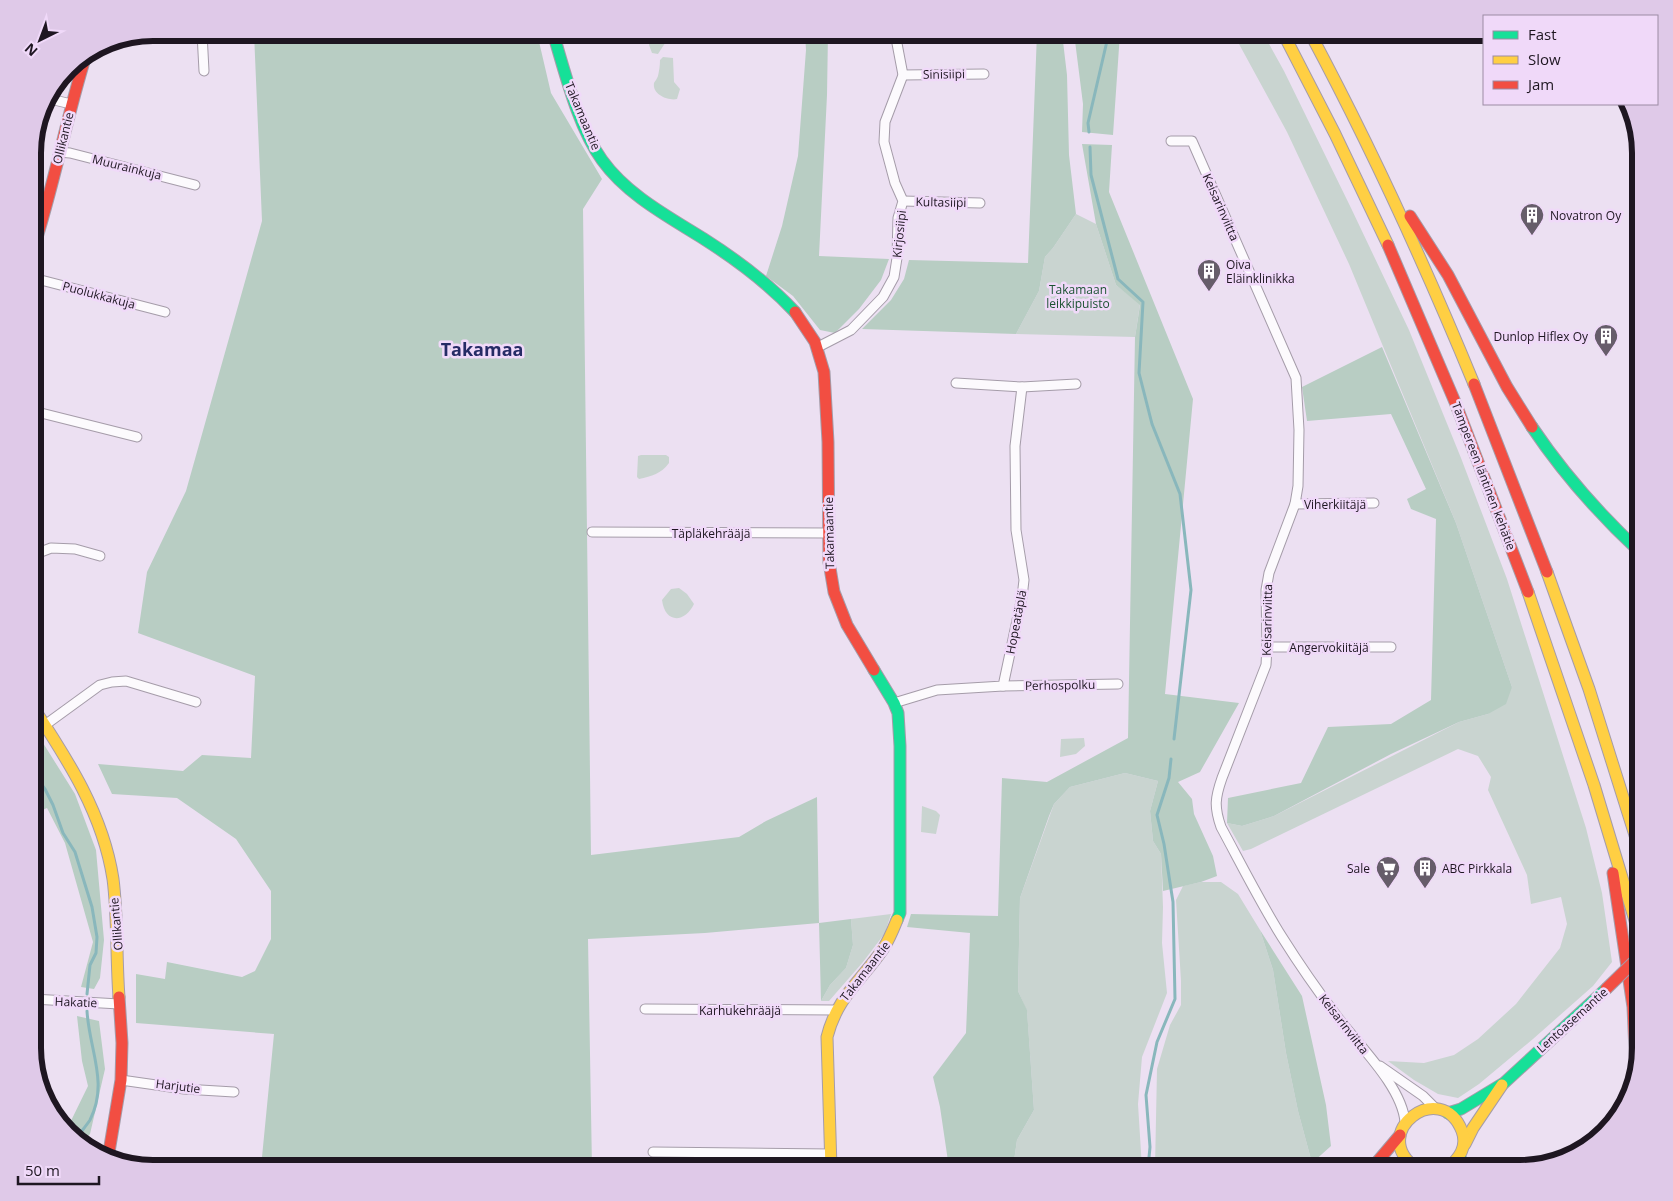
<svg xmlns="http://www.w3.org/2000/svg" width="1673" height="1201" font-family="'Open Sans',sans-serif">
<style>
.green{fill:#c9d4d0}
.forest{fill:#b8cdc3}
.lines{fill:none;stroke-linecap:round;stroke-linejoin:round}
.stream{stroke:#89b7bc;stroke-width:3}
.street-casing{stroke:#a59ca9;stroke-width:11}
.fast-casing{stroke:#a59ca9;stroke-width:13}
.slow-casing{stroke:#a59ca9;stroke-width:13}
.jam-casing{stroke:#a59ca9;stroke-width:13}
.street{stroke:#fcfafd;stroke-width:9}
.fast{stroke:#16e098;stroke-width:11}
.slow{stroke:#ffcf43;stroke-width:11}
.jam{stroke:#f24e42;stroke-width:11}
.jam-bridge-casing{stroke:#a59ca9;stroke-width:13;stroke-linecap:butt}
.jam-bridge{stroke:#f24e42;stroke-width:11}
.labels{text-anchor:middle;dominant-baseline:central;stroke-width:5;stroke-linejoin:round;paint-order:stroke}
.street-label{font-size:12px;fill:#1e1621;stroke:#f0d9f9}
.poi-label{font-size:12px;fill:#1e1621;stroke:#f0d9f9;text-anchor:start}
.park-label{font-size:12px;fill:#1b5332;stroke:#f0d9f9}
.district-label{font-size:18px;font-weight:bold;fill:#252b65;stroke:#f0d9f9}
.rim{fill:none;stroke:#1e1621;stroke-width:6}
</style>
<rect width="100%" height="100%" fill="#ece0f2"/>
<g class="green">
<path d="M650 33 668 34 669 37 658 54 652 53 649 45Z"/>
<path d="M1233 33H1263L1284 71 1351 208 1409 330 1461 458 1507 579 1586 828 1602 893 1612 962 1593 986 1533 1039 1479 1084 1458 1098 1438 1094 1414 1080 1388 1061 1424 1063 1454 1055 1478 1039 1516 1004 1560 948 1567 924 1561 897 1531 904 1527 875 1488 790 1491 777 1478 756 1458 749 1251 849 1243 851 1227 823 1242 826 1274 816 1459 722 1488 714 1512 687 1456 523 1349 264 1287 132Z"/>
<path d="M663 57 673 58 674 82 680 89 677 99C669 101 652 95 654 83 655 81 657 79 658 76 659 71 660 66 660 60Z"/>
<path d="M1076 214 1096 224 1116 285 1140 304 1135 337 1016 334 1039 291 1045 257 1053 248Z"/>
<path d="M641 455H666L669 457V463C661 474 652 476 639 479L637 477 638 456Z"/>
<path d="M679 588 687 594 694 604C685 623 665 624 662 600L671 589Z"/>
<path d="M1084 738 1085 746 1076 754 1060 757 1061 739Z"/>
<path d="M1125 773 1158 781 1150 811 1153 841 1161 854 1163 907 1162 943 1167 993 1142 1057 1138 1104 1142 1168H1013L1017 1140 1034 1110 1027 1011 1018 991 1020 898 1054 804 1070 787Z"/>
<path d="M922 806 936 811 940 815 936 834 921 832Z"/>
<path d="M1201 882H1221L1238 894 1260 930 1273 970 1286 1053 1298 1111 1312 1163 1306 1168H1155L1157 1069 1170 1025 1181 1005V981L1176 900 1183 886Z"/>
<path d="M891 914 885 933 863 962 829 1001H821L830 985 846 968 853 945 851 919Z"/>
</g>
<g class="forest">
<path d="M254 33H537L551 93 602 179 583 209 591 855 739 837 766 821 817 797 819 923 851 919 853 945 846 968 830 985 821 1001 819 923 705 933 588 939 592 1168H241L262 1157 274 1034 136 1023V974L165 979 167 962 242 977 255 971 271 939V891L236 839 177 798 112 794 98 764 183 771 202 755 251 758 255 676 138 633 147 572 186 491 262 221Z"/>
<path d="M805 33H828L827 95 819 256 889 259 881 280 859 309 835 333 820 330 793 296 766 276 782 226 798 156 806 50Z"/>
<path d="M1037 33H1062L1067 75 1069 155 1076 214 1053 248 1045 257 1039 291 1016 334 862 329 891 300 904 279 909 260 1028 263Z"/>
<path d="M1074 33H1120L1113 135 1082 132 1083 104Z"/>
<path d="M1082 144 1112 145 1109 192 1193 399 1165 694 1239 703 1200 772 1178 782 1192 799 1194 814 1213 856 1217 876 1201 882 1163 891 1161 854 1153 841 1150 811 1158 781 1125 773 1070 787 1054 804 1049 816 1020 898 1018 991 1027 1010 1034 1110 1017 1140 1013 1168H949L940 1107 933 1077 966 1033 970 933 907 927 911 914 998 916 1002 778 1047 782 1128 738 1135 337 1140 305 1116 285 1096 224Z"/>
<path d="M1382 347 1456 523 1512 687 1506 704 1488 714 1459 722 1391 754 1274 816 1242 826 1227 823 1228 798 1301 783 1328 727 1391 724 1431 700 1436 519 1411 509 1407 499 1426 489 1391 414 1307 421 1302 387Z"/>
<path d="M33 727 75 794 96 850 104 940 100 978 94 989 81 987 93 942 65 843 47 808 33 814Z"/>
<path d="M1260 930 1302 996 1326 1105 1331 1146 1312 1163 1298 1111 1286 1053 1273 970Z"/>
<path d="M77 1016 99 1021 105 1069 90 1134 81 1144 67 1129 88 1086 82 1061Z"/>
</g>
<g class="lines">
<g class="stream">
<path d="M1089 132 1088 123 1107 41V33"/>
<path d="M1090 147 1091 175 1118 279 1143 302 1139 373 1152 424 1180 494 1191 590 1174 739"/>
<path d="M33 772 45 789 53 805 63 833 75 852 92 907 97 937 96 953 90 965 87 994"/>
<path d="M76 1139C80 1133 86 1126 90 1120 109 1083 89 1049 87 1011"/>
<path d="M1148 1168 1150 1147 1146 1095 1157 1042 1175 999 1173 902 1164 844 1157 815 1169 778 1171 759"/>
</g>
<g class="street-casing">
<g id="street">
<path d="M202 33 204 71"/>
<path d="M903 75 984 74"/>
<path d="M46 98 71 104"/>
<path d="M1171 141H1192L1296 378 1299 430 1298 486 1295 504 1269 573 1266 590 1267 647 1266 665 1222 778C1215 798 1214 807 1221 827 1241 864 1260 902 1282 937 1299 964 1317 990 1336 1015 1358 1045 1402 1086 1405 1122"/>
<path d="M59 152 70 153 195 185"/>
<path d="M903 201 980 203"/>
<path d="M33 278 165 312"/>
<path d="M818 347 851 330 883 297 894 277 897 258 898 218 903 201 895 183 884 142 885 122 903 75 895 33"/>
<path d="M956 383 1022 387 1076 384"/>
<path d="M33 411 137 437"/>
<path d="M1295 504 1374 503"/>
<path d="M592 532 829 533"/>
<path d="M33 555 51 548 75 549 100 556"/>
<path d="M1267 647H1391"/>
<path d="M1003 686 1118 684"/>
<path d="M894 703 937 690 1003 686 1022 597 1024 580 1016 530 1015 446 1022 387"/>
<path d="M45 725 100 685 112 682 126 681 196 702"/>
<path d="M33 999 119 1004"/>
<path d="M645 1009 835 1010"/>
<path d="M1380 1066 1423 1096 1435 1108"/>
<path d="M121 1080 184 1089 234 1092"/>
<path d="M653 1152 831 1154"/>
</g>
</g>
<g class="fast-casing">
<g id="fast">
<path d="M553 33C565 72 578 127 602 160 627 195 669 217 704 239 737 260 768 283 795 312"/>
<path d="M1532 427C1563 473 1599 514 1640 552"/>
<path d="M874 670 894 703 898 713 900 746V913L897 920"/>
<path d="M1448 1113 1461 1109 1504 1083 1606 989"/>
<path d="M1460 1158 1465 1168"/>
</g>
</g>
<g class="slow-casing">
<g id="slow">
<path d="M1283 33 1335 134 1388 245"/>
<path d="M1310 33C1371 147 1425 265 1474 384"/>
<path d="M1547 572 1589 689 1640 851"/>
<path d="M1528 592 1594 785 1640 937"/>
<path d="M33 707C68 760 103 814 113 879 118 918 116 958 119 997"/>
<path d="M1465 1144 1473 1128 1502 1085"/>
<path d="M831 1168 827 1037C837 997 861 981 883 949 889 940 893 930 897 920"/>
<path d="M1416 1168C1367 1133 1441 1077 1462 1131 1468 1147 1459 1158 1448 1168"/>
</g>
</g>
<g class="jam-casing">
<g id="jam">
<path d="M1410 216 1448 275 1507 387 1532 427"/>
<path d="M1388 245 1455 402 1528 592"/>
<path d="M33 250C54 186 66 119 86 55"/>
<path d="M795 312 815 342 824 372 828 442 829 562 834 592 847 625 874 670"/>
<path d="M1474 384 1547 572"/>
<path d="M1613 873 1633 1007 1636 1073"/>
<path d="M108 1158 121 1080 122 1043 119 997"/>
<path d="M1372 1168 1400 1135"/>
</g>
</g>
<use href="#street" class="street"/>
<use href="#fast" class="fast"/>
<use href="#slow" class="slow"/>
<use href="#jam" class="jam"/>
<g class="jam-bridge-casing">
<path id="jam-bridge" d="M1606 989 1640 956"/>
</g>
<use href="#jam-bridge" class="jam-bridge"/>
</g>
<defs>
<g id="building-pin" transform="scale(1.25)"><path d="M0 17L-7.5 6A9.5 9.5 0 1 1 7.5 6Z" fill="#665d6a" stroke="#f0d9f9"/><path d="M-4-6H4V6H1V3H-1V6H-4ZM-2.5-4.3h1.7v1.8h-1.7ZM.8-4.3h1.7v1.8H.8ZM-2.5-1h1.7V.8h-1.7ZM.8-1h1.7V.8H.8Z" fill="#fff"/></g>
<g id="supermarket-pin" transform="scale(1.25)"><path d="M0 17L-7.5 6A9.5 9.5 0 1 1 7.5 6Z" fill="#665d6a" stroke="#f0d9f9"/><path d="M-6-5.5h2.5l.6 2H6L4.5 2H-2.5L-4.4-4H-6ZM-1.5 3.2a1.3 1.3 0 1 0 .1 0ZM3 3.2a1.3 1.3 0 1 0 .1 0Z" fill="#fff"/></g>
</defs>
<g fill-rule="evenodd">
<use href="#building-pin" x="1532" y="215"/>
<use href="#building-pin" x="1209" y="271"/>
<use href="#building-pin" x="1606" y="336"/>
<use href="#supermarket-pin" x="1388" y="868"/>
<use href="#building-pin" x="1425" y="868"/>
</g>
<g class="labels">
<g class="street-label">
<text transform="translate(944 74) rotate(-1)">Sinisiipi</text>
<text transform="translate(583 116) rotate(67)">Takamaantie</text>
<text transform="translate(63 138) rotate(-76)">Ollikantie</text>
<text transform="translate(127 167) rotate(14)">Muurainkuja</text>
<text transform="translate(941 202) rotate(1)">Kultasiipi</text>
<text transform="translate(1221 207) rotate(66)">Keisarinviitta</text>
<text transform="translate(899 234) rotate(-84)">Kirjosiipi</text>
<text transform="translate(99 295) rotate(15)">Puolukkakuja</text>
<text transform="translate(1484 476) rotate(69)">Tampereen läntinen kehätie</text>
<text x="1335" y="504">Viherkiitäjä</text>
<text x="711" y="533">Täpläkehrääjä</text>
<text transform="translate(829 533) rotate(-91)">Takamaantie</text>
<text transform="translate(1267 620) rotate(-89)">Keisarinviitta</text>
<text transform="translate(1016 622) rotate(-79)">Hopeatäplä</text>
<text x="1329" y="647">Angervokiitäjä</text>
<text transform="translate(1060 685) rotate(-1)">Perhospolku</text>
<text transform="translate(116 924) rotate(-95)">Ollikantie</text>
<text transform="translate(865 971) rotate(-52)">Takamaantie</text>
<text transform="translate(76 1002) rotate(2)">Hakatie</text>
<text x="740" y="1010">Karhukehrääjä</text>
<text transform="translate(1572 1020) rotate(-42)">Lentoasemantie</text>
<text transform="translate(1344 1024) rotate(52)">Keisarinviitta</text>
<text transform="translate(178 1086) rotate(7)">Harjutie</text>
</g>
<g class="poi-label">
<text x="1550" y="215">Novatron Oy</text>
<text x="1226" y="264">Oiva<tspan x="1226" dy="14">Eläinklinikka</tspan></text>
<text x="1588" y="336" text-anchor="end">Dunlop Hiflex Oy</text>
<text x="1370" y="868" text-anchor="end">Sale</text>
<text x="1442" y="868">ABC Pirkkala</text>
</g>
<g class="park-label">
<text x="1078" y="289">Takamaan<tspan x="1078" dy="14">leikkipuisto</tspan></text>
</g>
<g class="district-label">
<text x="482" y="349">Takamaa</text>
</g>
</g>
<path d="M0 0H1673V1201H0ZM153 41H1520A112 112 0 0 1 1632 153V1048A112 112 0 0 1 1520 1160H153A112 112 0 0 1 41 1048V153A112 112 0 0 1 153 41Z" fill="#dfc9e8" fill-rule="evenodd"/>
<path class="rim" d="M153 41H1520A112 112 0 0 1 1632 153V1048A112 112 0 0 1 1520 1160H153A112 112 0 0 1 41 1048V153A112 112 0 0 1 153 41Z"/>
<rect x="1483" y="15" width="175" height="90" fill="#f0d9f9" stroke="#9c8ba3"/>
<rect x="1493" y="31" width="25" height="8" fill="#16e098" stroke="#9c8ba3"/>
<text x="1528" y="40" font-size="15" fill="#1e1621">Fast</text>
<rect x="1493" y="56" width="25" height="8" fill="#ffcf43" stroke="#9c8ba3"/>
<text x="1528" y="65" font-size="15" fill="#1e1621">Slow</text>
<rect x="1493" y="81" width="25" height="8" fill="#f24e42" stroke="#9c8ba3"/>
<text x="1528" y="90" font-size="15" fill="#1e1621">Jam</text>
<g transform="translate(40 40) rotate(222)" stroke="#f0d9f9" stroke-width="4" paint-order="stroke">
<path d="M0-4L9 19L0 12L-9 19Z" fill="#1e1621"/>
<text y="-8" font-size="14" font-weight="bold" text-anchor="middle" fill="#1e1621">N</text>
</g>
<path d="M18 1176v8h81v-8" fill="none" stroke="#1e1621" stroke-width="2.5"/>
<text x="25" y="1176" font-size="15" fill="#1e1621" stroke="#f0d9f9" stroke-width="4" paint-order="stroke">50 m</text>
</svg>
